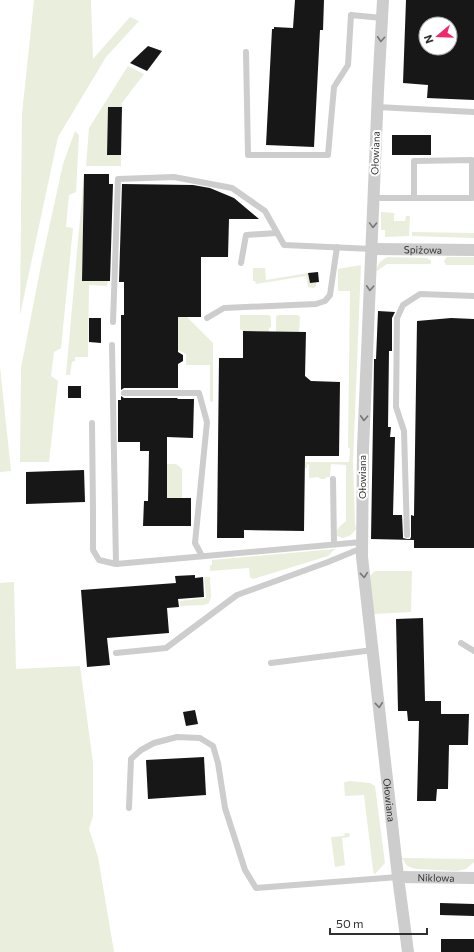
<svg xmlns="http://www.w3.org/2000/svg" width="474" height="952" font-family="Commissioner,sans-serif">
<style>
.green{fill:#eaeedd}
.building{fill:#171717;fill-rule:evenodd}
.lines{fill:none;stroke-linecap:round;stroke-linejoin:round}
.lane{stroke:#cdcdcd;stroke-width:6}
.street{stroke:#cdcdcd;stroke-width:12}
.oneway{stroke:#777}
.labels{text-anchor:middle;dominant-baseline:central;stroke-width:4;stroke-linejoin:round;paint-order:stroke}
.street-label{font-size:10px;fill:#303030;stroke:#fff}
</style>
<rect width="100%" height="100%" fill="#fff"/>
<g class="green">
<path d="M34 0H91L93 59 130 17 139 21 106 57 58 137 20 315 22 114Z"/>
<path d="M128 66 144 74 122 103V107H108L107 154 121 155V166H86L89 128Z"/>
<path d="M75 131 79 135 76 192 69 195 66 227 73 228 61 348 54 352 51 376 58 381 49 462H20L21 368 42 260 63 164Z"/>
<path d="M84 174 82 281H108L107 286 89 285 88 357H75V361L72 362 70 375H66Z"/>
<path d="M381 212 394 213 395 215H394V221H405L406 216H410L409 236 385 237V230H381Z"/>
<path d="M412 232 474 233V238L412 236Z"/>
<path d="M388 257 427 258 431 261V264H387L377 271H376C377 264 382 259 388 257Z"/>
<path d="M447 257H474V265H446L444 261Z"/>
<path d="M361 265 353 461 355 524 356 529 351 535 343 538 337 536C335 528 341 526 346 521V465L331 464 330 477H327L325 479H321L318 477 309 478V465L307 464V468H305V462H349L350 449 348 447 350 292V291H338V269Z"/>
<path d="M253 268H265L266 280 308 273 310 283 316 282V286L314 288 308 287 306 276 256 284 255 281H253Z"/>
<path d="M240 315H269L271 317V327L269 328V332L243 331 240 329Z"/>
<path d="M278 315H298L300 317 299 332H276V317Z"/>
<path d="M178 317H187L213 343V402L210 401V365H186V354L178 350Z"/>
<path d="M0 367 11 471 0 472Z"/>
<path d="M167 464H176L182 469V498H173L166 501Z"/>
<path d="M335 549 328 556 253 579 250 577 249 568 210 571V565H212V560Z"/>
<path d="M375 571H412L411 612 374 614 370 576Z"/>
<path d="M204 577H210L211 597 209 603 204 605 180 606V601L206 598Z"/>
<path d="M14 582 16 669 80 666 93 763V816L89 829 98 857 114 952H0V583Z"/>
<path d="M350 781 370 783 375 786 385 863 375 874H374L373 870 364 795 345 796 344 783 345 782Z"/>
<path d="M345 833H349L350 835 349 837 342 838 345 865 335 867 331 837 344 836Z"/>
<path d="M402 858 470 859H474V862L466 869 456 871 416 869 407 866Z"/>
</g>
<g class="building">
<path d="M295 0H324L323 30H320L314 147 266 145 272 29H274V27L293 28Z"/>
<path d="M406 0H474V100L427 98 428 85 403 83ZM426 24H450V48H426Z"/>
<path d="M148 46 162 51 147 71 130 63Z"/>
<path d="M108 107H122L121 155H107Z"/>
<rect x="392" y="135" width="39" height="20"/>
<path d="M84 174H109V184H113L110 281H82Z"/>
<path d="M122 184 193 185 210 188 234 198 259 219H229L228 257H201V317H178V352L183 355V361L178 364V388H124L121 390V315H124V282H119Z"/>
<path d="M318 272 319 282 310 283 308 273Z"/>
<path d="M378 311 395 312 392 318V351H389L388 427H391L390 437H395L393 515H402L403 536V538L407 539H410L411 537V515L414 516 417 321 451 318 474 319V548H414V540L371 539 374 363V359H376Z"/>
<path d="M89 318H101V343L89 342Z"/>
<path d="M243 331 306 332 305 376 311 381 340 382 339 456H305L304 531 244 530V538H217L219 358H243Z"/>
<rect x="68" y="386" width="13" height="12"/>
<path d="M121 396 124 398H178L177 399H194L193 438 167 437V498H191V526H143L144 501H148L149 451H140V442H118V400H121Z"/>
<path d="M84 470 85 502 26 504V472Z"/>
<path d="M195 575V578L203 577 204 597 178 599 179 607 167 608 169 633 107 638 110 665 87 667 81 590 176 583 175 576Z"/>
<path d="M423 618 425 701H441V714H469L468 745H449L448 789H437L436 801H417L419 721H408L407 711H398L396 619Z"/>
<path d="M195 710 198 724 186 726 183 712Z"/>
<path d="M204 757 206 795 148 799 146 760Z"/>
<path d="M440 903 474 904V916L440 915Z"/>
<rect x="441" y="939" width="33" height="13"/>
</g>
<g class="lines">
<g class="lane">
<path d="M246 52 248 155H328L334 87 348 65 351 15 382 18"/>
<path d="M377 107 474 112"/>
<path d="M374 198H472V160L414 161V198"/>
<path d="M241 263 246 235 277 233"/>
<path d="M207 318 224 308 316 304 325 301 330 295 337 247"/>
<path d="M113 322 118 179 174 177 232 188 265 211 284 245 372 249"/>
<path d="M112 345 116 564 362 542"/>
<path d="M124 393H199L207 422 195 543 202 556"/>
<path d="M92 423 93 511V550L99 560 116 564"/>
<path d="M333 479 334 544"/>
<path d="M407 535 404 431 396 407 397 318 403 305 420 294 474 296"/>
<path d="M461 643 474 651"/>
<path d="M116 653 166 648 237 595 328 562 362 548"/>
<path d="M271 663 373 650"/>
<path d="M129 808 131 759 141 750 154 743 177 737 200 738 213 746 218 763 225 808 245 870 256 888 398 877"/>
</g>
<g class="street">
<path id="s1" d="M383 0 378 91 363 449 362 557 398 877 408 952"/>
<path id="s2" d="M372 249 474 250"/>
<path id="s3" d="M398 877 474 878"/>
</g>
</g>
<defs><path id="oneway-chevron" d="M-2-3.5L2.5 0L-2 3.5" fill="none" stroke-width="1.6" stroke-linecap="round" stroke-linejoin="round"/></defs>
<g class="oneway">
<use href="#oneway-chevron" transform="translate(381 39) rotate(94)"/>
<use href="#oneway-chevron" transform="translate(373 225) rotate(92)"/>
<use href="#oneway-chevron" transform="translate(370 288) rotate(93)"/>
<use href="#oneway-chevron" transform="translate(364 418) rotate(93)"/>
<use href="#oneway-chevron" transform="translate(364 575) rotate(84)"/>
<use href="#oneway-chevron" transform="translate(379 705) rotate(84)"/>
</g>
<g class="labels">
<g class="street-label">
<text transform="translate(375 153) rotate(-88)">Ołowiana</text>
<text stroke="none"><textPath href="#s2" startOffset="51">Spiżowa</textPath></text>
<text transform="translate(362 477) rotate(-90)">Ołowiana</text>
<text stroke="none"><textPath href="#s1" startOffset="802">Ołowiana</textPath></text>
<text stroke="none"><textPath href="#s3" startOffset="38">Niklowa</textPath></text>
</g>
</g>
<g transform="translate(438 36) rotate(251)"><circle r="19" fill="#ffffff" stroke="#acacac"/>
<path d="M0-3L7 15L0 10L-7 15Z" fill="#f42569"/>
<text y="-6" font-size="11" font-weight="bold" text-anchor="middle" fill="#303030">N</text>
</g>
<path d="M330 928v6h97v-6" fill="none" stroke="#303030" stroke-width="2"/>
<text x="336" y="928" font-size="12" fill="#303030" stroke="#ffffff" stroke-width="3" paint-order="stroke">50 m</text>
</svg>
